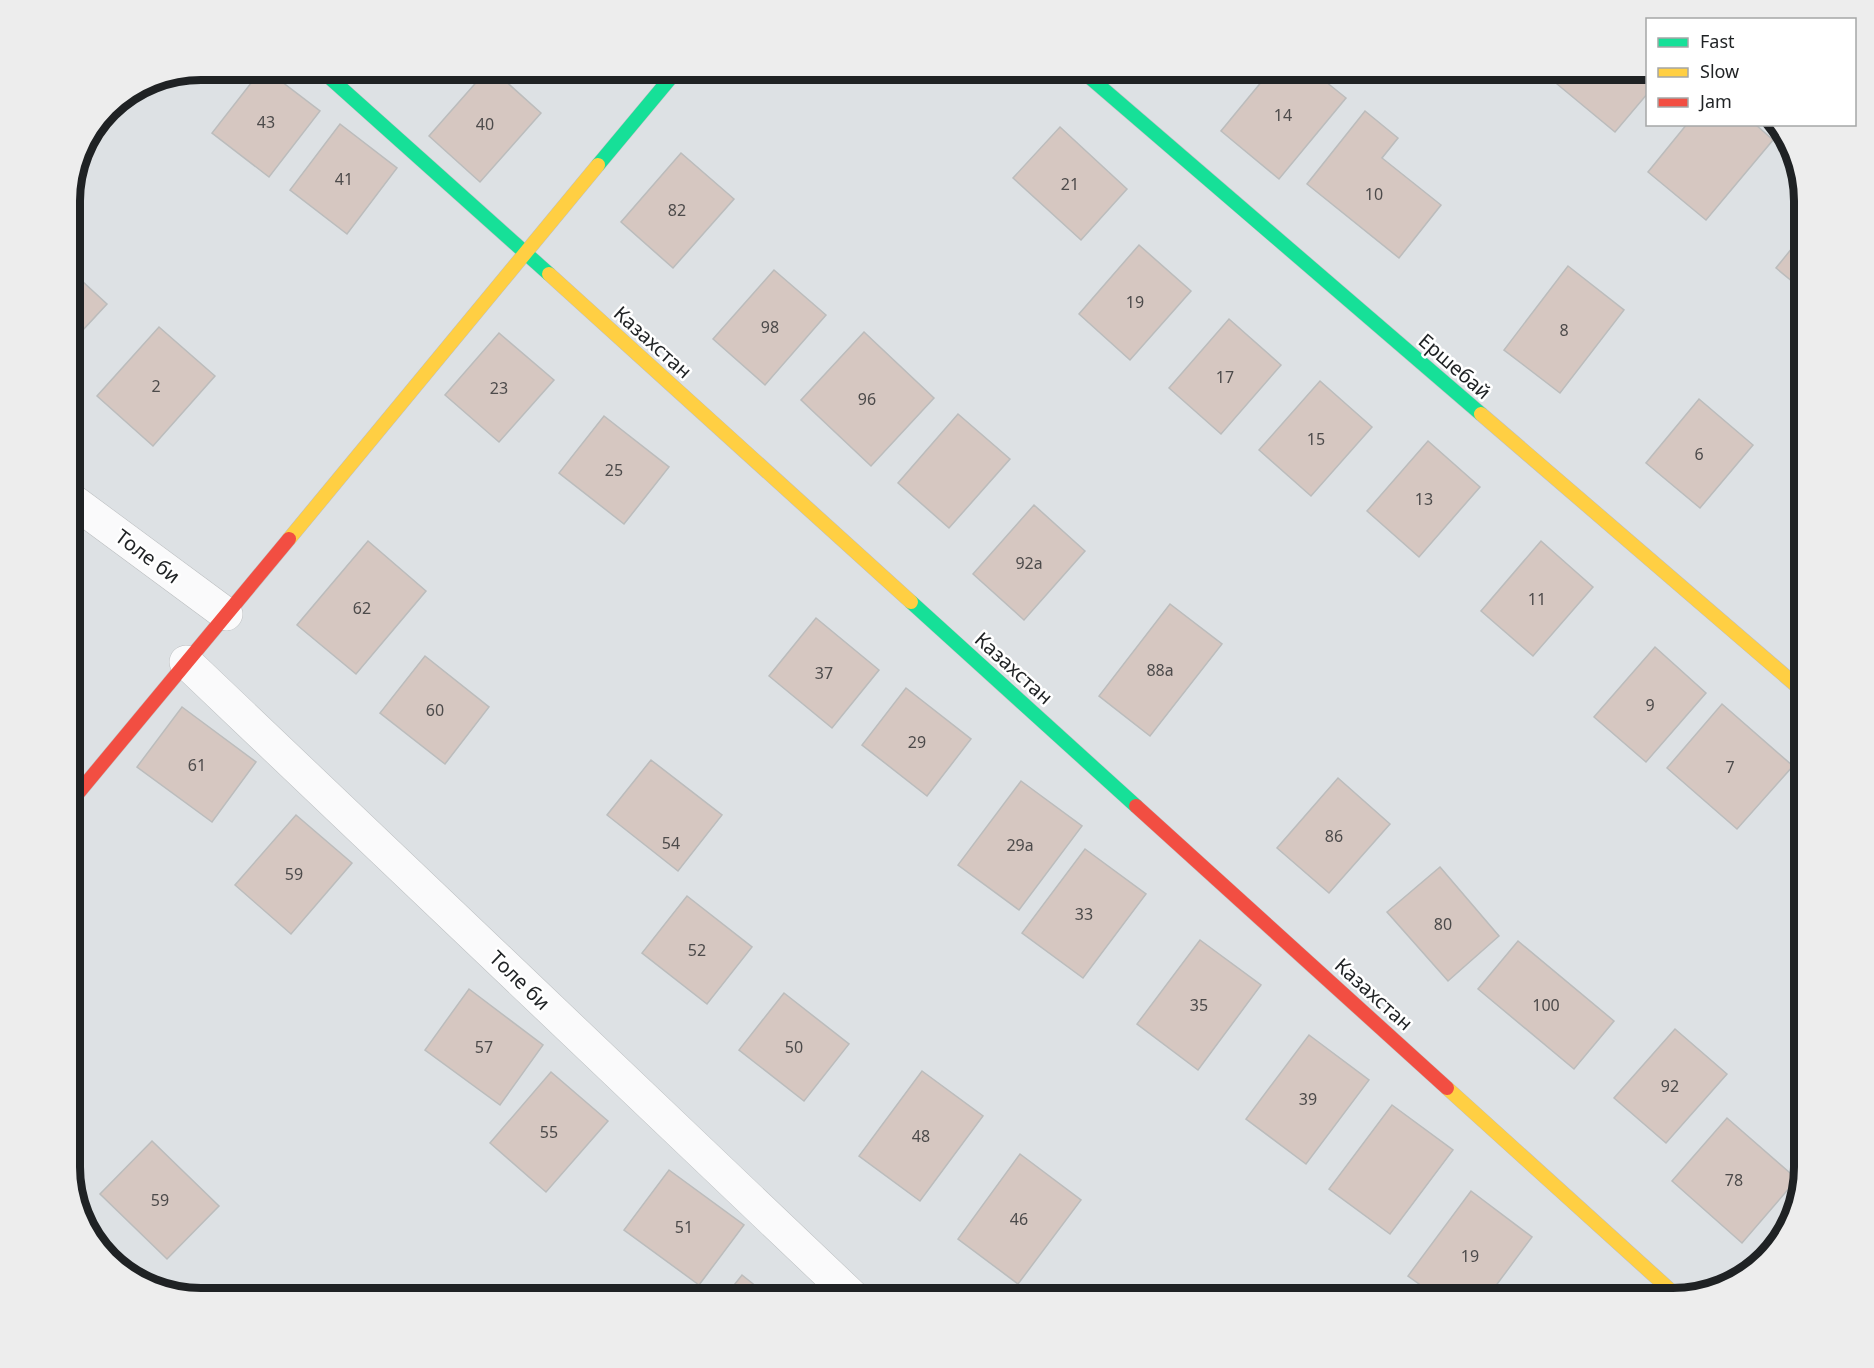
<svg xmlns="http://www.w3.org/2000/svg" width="1874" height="1368" font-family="'Noto Sans',sans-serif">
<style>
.building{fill:#d6c7c1;stroke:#bbbcbc;stroke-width:1.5}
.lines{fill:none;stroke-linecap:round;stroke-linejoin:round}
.street-casing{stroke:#bcbfc1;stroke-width:34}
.fast-casing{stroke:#bcbfc1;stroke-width:15}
.slow-casing{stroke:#bcbfc1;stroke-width:15}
.jam-casing{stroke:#bcbfc1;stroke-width:15}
.street{stroke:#fafafb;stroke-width:33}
.fast{stroke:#16e098;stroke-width:14}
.slow{stroke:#ffcf43;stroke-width:14}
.jam{stroke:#f24e42;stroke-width:14}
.labels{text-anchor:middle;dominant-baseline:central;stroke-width:5;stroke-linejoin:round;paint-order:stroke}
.number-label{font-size:16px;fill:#4d4b4b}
.street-label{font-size:20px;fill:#1f2224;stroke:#fff}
.rim{fill:none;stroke:#1f2224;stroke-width:8}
</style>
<rect width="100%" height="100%" fill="#dde1e4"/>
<g class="building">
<path d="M262 69H265L320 111 269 177 212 133Z"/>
<path d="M488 69H492L541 113 480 182 429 136Z"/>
<path d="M1272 69H1310L1346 98 1279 179 1221 131Z"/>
<path d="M1569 69H1648V93L1615 132 1557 84Z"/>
<path d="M1365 111 1398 138 1382 158 1441 205 1399 258 1307 184Z"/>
<path d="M340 124 397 168 347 234 290 190Z"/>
<path d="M1687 124H1755L1773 140 1706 220 1648 172Z"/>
<path d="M1060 127 1127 189 1081 240 1013 178Z"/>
<path d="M681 153 734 199 673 268 621 222Z"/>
<path d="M1805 232V292L1776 268Z"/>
<path d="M1139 245 1191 291 1130 360 1079 314Z"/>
<path d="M1568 266 1624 310 1560 393 1504 350Z"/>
<path d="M69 269 107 304 69 345Z"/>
<path d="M774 270 826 315 765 385 713 339Z"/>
<path d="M1229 319 1281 365 1221 434 1169 388Z"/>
<path d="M159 327 215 376 153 446 97 396Z"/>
<path d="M864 332 934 398 871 466 801 400Z"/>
<path d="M499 333 554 380 499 442 445 395Z"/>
<path d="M1320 381 1372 427 1311 496 1259 450Z"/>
<path d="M1699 399 1753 445 1700 508 1646 463Z"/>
<path d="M958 414 1010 459 949 528 898 483Z"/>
<path d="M604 416 669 467 624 524 559 473Z"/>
<path d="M1428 441 1480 487 1419 557 1367 511Z"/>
<path d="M1034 505 1085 551 1024 620 973 574Z"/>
<path d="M368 541 426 591 356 674 297 625Z"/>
<path d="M1541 541 1593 587 1533 656 1481 611Z"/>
<path d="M1170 604 1222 644 1150 736 1099 696Z"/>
<path d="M816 618 879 670 832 728 769 676Z"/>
<path d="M1655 647 1706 693 1646 762 1594 717Z"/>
<path d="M425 656 489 707 445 764 380 713Z"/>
<path d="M906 688 971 739 927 796 862 745Z"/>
<path d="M1722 704 1793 766 1737 829 1667 768Z"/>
<path d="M182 707 256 762 212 822 137 767Z"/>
<path d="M651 760 722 815 678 871 607 815Z"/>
<path d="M1338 778 1390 824 1329 893 1277 848Z"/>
<path d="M1021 781 1082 826 1019 910 958 865Z"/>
<path d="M296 815 352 863 291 934 235 885Z"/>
<path d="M1085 849 1146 894 1083 978 1022 933Z"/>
<path d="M1440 867 1499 936 1448 981 1387 912Z"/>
<path d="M687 896 752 947 707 1004 642 953Z"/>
<path d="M1200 940 1261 985 1198 1070 1137 1024Z"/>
<path d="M1518 941 1614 1021 1574 1069 1478 989Z"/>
<path d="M469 989 543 1045 500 1105 425 1050Z"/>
<path d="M784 993 849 1044 804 1101 739 1050Z"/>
<path d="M1675 1029 1727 1074 1666 1143 1614 1098Z"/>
<path d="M1309 1035 1369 1080 1306 1164 1246 1119Z"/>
<path d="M922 1071 983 1116 920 1201 859 1156Z"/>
<path d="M551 1072 608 1121 546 1192 490 1143Z"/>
<path d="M1392 1105 1453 1150 1390 1234 1329 1189Z"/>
<path d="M1727 1118 1797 1179 1742 1243 1672 1181Z"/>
<path d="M152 1141 219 1206 167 1259 100 1194Z"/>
<path d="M1020 1154 1081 1200 1018 1284 958 1239Z"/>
<path d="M669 1170 744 1225 699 1285 624 1230Z"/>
<path d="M1471 1191 1532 1237 1486 1299H1440L1408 1276Z"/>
<path d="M742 1275 772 1299H723Z"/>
</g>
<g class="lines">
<g class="street-casing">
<g id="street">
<path d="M69 498 226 614"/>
<path d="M186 662 855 1299"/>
</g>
</g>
<g class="fast-casing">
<g id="fast">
<path d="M320 69 549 274"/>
<path d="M1080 69 1481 414"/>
<path d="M598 165 678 69"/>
<path d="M911 602 1136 806"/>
</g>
</g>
<g class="slow-casing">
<g id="slow">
<path d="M549 274 911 602"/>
<path d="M1481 414 1805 693"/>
<path d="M289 539 598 165"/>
<path d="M1447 1088 1679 1298"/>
</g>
</g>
<g class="jam-casing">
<g id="jam">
<path d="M69 804 289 539"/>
<path d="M1136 806 1447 1088"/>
</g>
</g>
<use href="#street" class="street"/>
<use href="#fast" class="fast"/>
<use href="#slow" class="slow"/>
<use href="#jam" class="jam"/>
</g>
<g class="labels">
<g class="number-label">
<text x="1283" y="115">14</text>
<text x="266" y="122">43</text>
<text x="485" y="124">40</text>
<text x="344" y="179">41</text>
<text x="1070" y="184">21</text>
<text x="1374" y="194">10</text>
<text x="677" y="210">82</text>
<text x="1135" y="302">19</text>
<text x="770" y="327">98</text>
<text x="1564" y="330">8</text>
<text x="1225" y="377">17</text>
<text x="156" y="386">2</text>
<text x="499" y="388">23</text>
<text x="867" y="399">96</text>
<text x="1316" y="439">15</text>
<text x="1699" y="454">6</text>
<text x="614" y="470">25</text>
<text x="1424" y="499">13</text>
<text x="1029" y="563">92а</text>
<text x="1537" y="599">11</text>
<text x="362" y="608">62</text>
<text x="1160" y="670">88а</text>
<text x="824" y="673">37</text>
<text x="1650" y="705">9</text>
<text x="435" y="710">60</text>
<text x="917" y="742">29</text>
<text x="197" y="765">61</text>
<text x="1730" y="767">7</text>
<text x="1334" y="836">86</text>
<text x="671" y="843">54</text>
<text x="1020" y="845">29а</text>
<text x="294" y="874">59</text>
<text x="1084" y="914">33</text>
<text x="1443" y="924">80</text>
<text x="697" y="950">52</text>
<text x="1199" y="1005">35</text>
<text x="1546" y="1005">100</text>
<text x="484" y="1047">57</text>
<text x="794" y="1047">50</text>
<text x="1670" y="1086">92</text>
<text x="1308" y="1099">39</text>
<text x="549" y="1132">55</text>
<text x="921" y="1136">48</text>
<text x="1734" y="1180">78</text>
<text x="160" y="1200">59</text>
<text x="1019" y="1219">46</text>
<text x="684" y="1227">51</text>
<text x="1470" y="1256">19</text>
</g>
<g class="street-label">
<text transform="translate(653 342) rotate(42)">Казахстан</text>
<text transform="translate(1455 366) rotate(41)">Ершебай</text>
<text transform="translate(148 556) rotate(37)">Толе би</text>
<text transform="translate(1014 668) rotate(42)">Казахстан</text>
<text transform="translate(520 980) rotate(44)">Толе би</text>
<text transform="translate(1374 994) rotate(42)">Казахстан</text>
</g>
</g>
<path d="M0 0H1874V1368H0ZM201 80H1673A121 121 0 0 1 1794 201V1167A121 121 0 0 1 1673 1288H201A121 121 0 0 1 80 1167V201A121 121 0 0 1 201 80Z" fill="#ededed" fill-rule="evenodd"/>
<path class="rim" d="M201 80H1673A121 121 0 0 1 1794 201V1167A121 121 0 0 1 1673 1288H201A121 121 0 0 1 80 1167V201A121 121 0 0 1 201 80Z"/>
<rect x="1646" y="18" width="210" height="108" fill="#ffffff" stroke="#a5a7a7" stroke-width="1.5"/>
<rect x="1658" y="38" width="30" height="9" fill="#16e098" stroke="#a5a7a7" stroke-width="1.5"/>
<text x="1700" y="48" font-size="18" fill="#1f2224">Fast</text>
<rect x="1658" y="68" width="30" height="9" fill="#ffcf43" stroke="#a5a7a7" stroke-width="1.5"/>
<text x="1700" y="78" font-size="18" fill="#1f2224">Slow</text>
<rect x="1658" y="98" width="30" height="9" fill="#f24e42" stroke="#a5a7a7" stroke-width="1.5"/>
<text x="1700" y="108" font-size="18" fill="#1f2224">Jam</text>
</svg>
